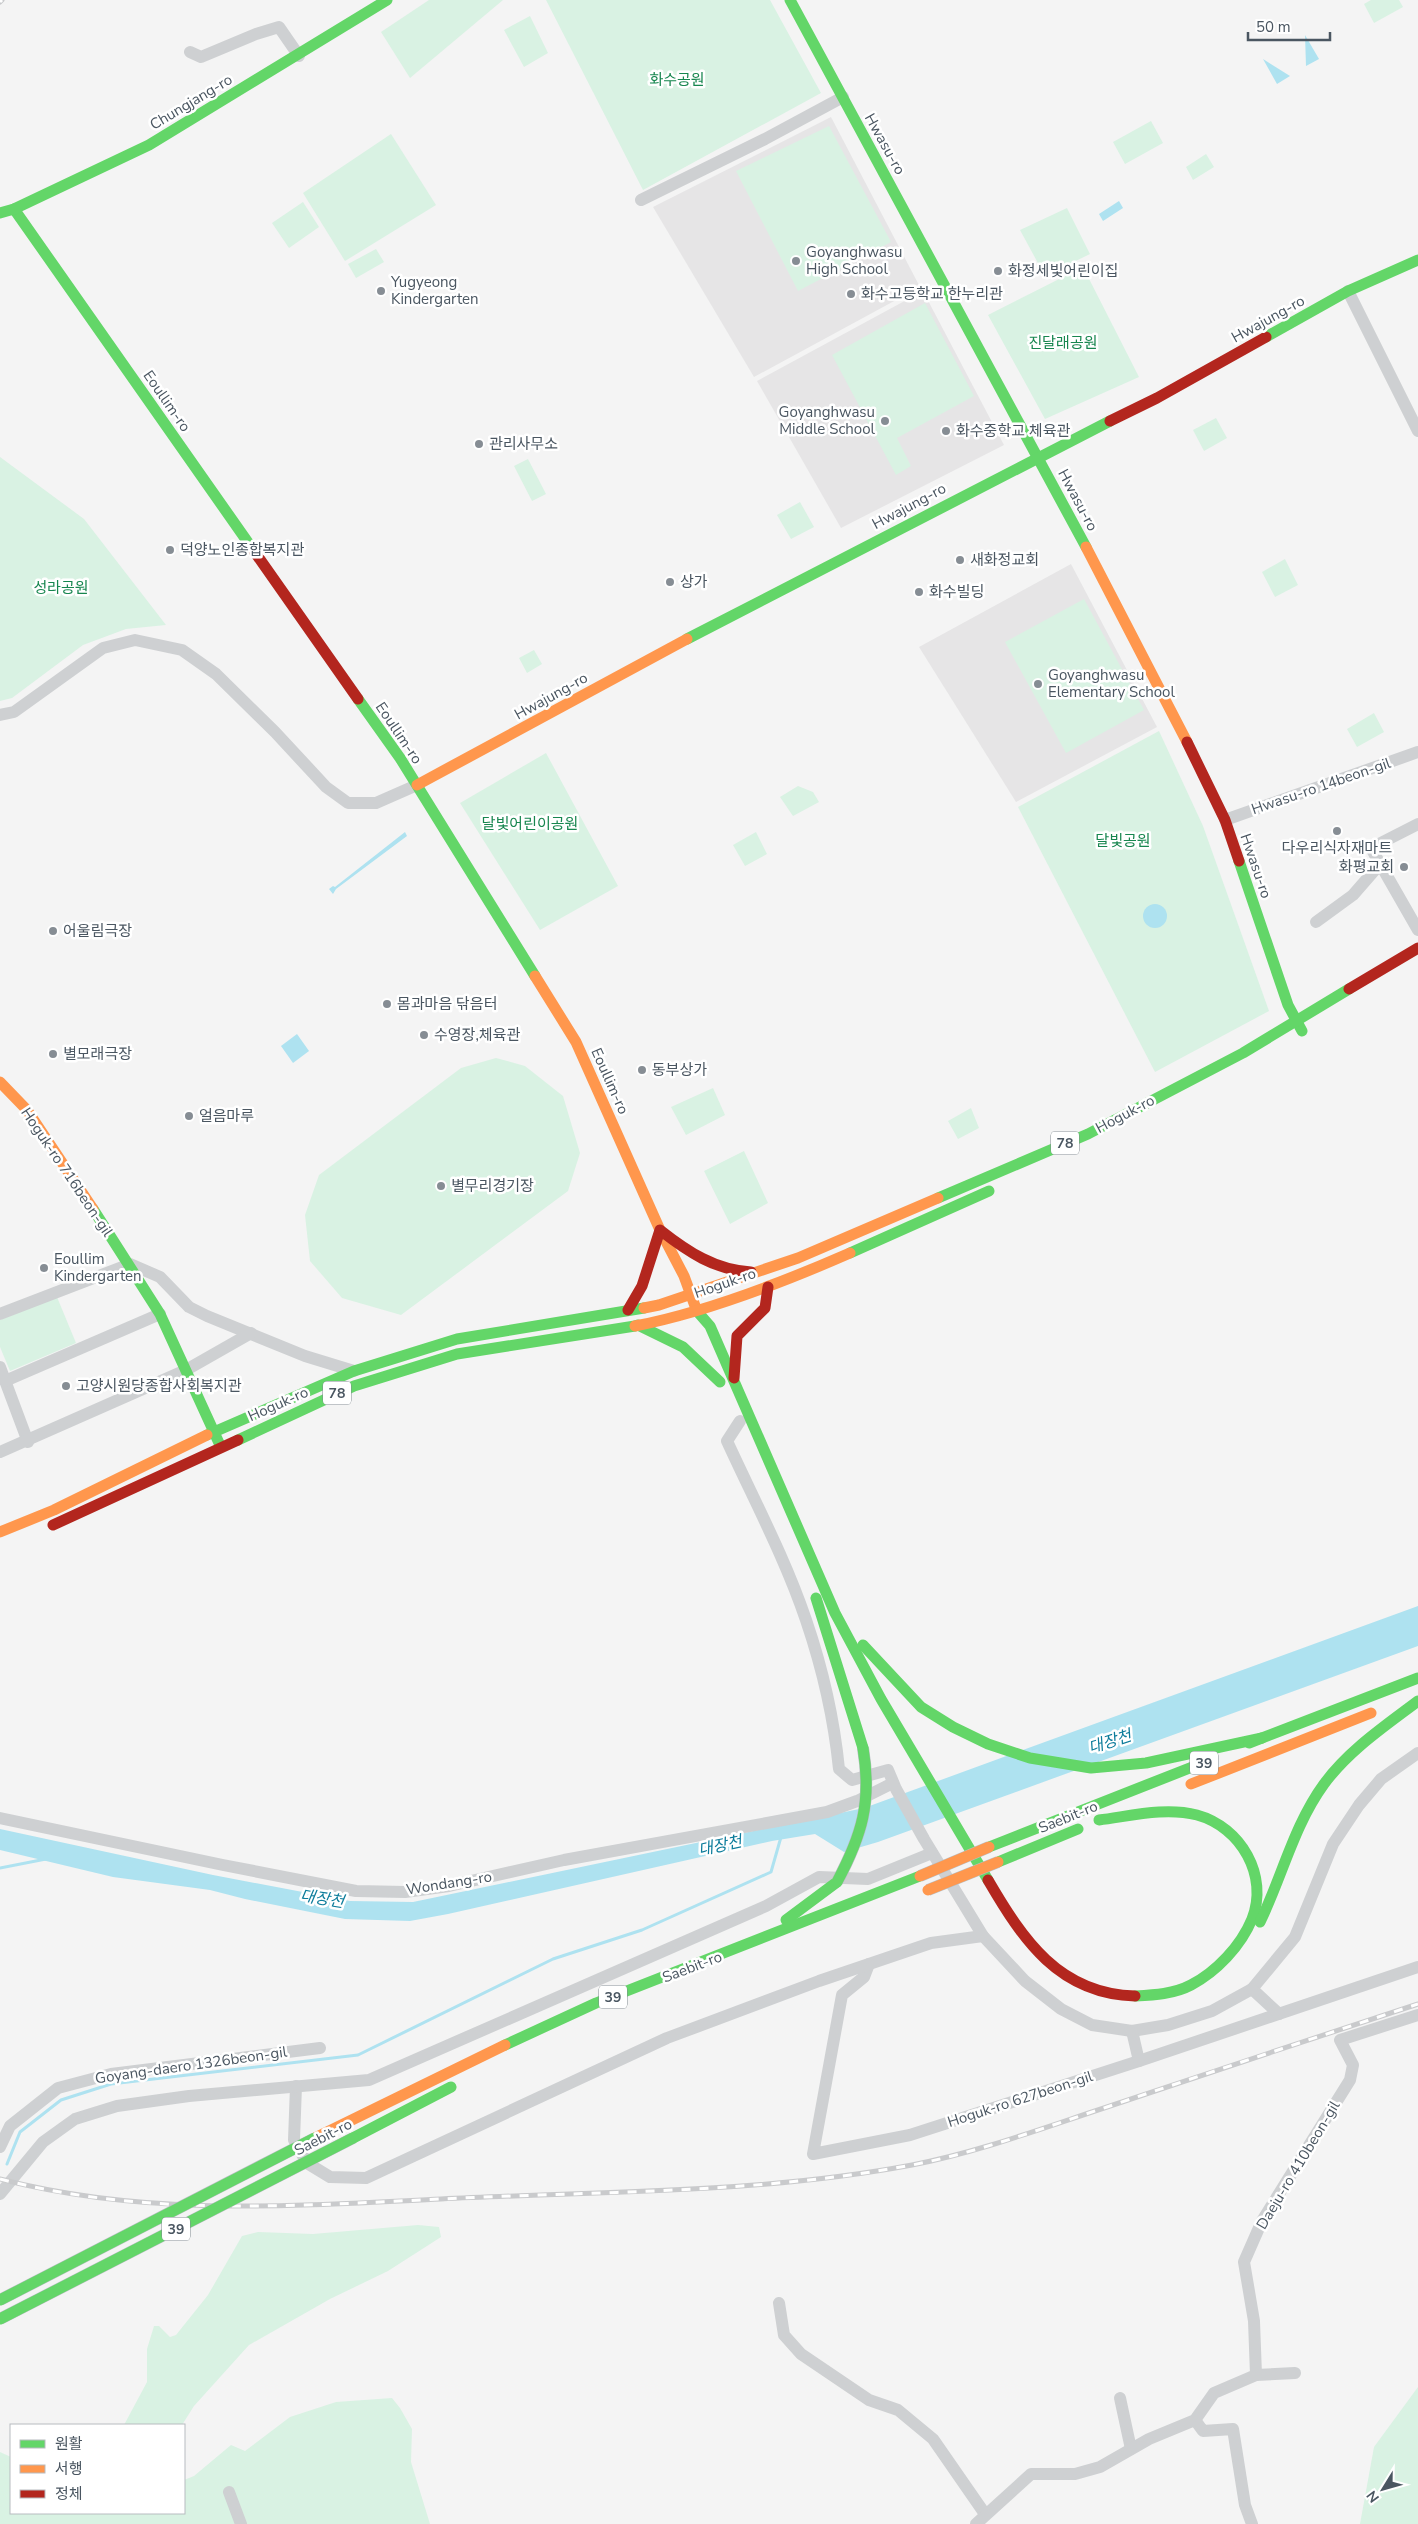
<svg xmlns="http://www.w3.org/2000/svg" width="1418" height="2524" font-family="'Nunito Sans','Noto Sans KR',sans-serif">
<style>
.education{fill:#e6e5e6}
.green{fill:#d9f2e3}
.water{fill:#aee2f0}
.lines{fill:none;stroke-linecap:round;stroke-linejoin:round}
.stream{stroke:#aee2f0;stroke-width:3}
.street{stroke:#ced0d2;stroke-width:12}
.fast{stroke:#63d668;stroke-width:11}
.slow{stroke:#ff974d;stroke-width:11}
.jam{stroke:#b3261e;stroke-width:11}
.rail-casing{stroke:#c9cacc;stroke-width:5}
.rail{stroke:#fff;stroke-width:3;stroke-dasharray:9;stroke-linecap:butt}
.fast-bridge-casing{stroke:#b9bec3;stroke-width:12;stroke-linecap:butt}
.slow-bridge-casing{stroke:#b9bec3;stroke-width:12;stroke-linecap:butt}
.fast-bridge{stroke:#63d668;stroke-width:11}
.slow-bridge{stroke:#ff974d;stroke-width:11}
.poi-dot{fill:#868d94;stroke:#fff;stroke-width:2}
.labels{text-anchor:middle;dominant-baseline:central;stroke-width:5;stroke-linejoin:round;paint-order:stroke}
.shield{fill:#fff;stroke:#808990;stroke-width:1}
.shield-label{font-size:14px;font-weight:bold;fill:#4a5661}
.park-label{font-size:15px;fill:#17864f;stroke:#fff}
.street-label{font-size:15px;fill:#4a5661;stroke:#fff}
.poi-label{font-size:15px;fill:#4a5661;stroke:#fff;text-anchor:start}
.water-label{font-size:16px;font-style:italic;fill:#0c7c9b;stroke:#fff}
</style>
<rect width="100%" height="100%" fill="#f4f4f4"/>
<g class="education">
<path d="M831 117 920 287 754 377 653 207Z"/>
<path d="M923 291 1004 445 841 528 757 381Z"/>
<path d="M1071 564 1157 727 1016 802 919 647Z"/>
</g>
<g class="green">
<path d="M429 0H503L410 78 381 32Z"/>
<path d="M546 0H770L821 93 643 190Z"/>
<path d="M1371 0H1399L1403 7 1374 23 1364 4Z"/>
<path d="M530 16 548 53 524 67 504 30Z"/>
<path d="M1151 121 1163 143 1125 164 1113 142Z"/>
<path d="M829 126 891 242 798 291 736 171Z"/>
<path d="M391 134 436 205 345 261 303 193Z"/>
<path d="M1206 154 1214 167 1193 180 1186 167Z"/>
<path d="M303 202 319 227 289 248 272 223Z"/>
<path d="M1067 208 1090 254 1045 276 1020 230Z"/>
<path d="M376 249 384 262 356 278 348 264Z"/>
<path d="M1083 267 1139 377 1045 419 988 315Z"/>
<path d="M925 303 974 396 897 438 911 466 896 475 832 355Z"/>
<path d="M1216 418 1227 438 1204 451 1193 430Z"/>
<path d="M0 457 84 519 166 625 126 629 83 645 12 698 0 701Z"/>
<path d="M528 459 546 494 532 501 514 466Z"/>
<path d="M800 502 814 527 791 539 777 515Z"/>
<path d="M1285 559 1298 585 1275 597 1262 572Z"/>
<path d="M1084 599 1144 710 1066 753 1005 642Z"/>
<path d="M534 650 542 664 527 673 519 658Z"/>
<path d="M1374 713 1384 732 1357 747 1347 729Z"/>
<path d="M1159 731 1203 826 1269 1011 1155 1072 1018 807Z"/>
<path d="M546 753 618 886 540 930 460 803Z"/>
<path d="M798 786 813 792 819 802 793 816 780 797Z"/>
<path d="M756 832 767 854 745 866 733 845Z"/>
<path d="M496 1058 525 1066 563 1096 580 1153 568 1191 401 1315 342 1298 310 1261 305 1215 319 1175 461 1068Z"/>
<path d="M713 1088 725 1115 686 1135 671 1107Z"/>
<path d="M971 1108 979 1128 958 1139 948 1121Z"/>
<path d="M744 1151 768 1203 730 1224 704 1171Z"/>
<path d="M57 1297 76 1343 10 1371 0 1347V1320Z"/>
<path d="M418 2225 439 2227 441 2237 388 2271 330 2299 249 2345 194 2406 182 2425H124L147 2382V2349L154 2326H159L170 2337 176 2335 208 2295 242 2236 258 2232 313 2234Z"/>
<path d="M1418 2387V2524H1360L1374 2447Z"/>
<path d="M392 2398 400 2408 412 2429 411 2462 430 2524H0V2452L11 2457V2513H184V2480L194 2476 231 2445 245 2451 290 2417 336 2402Z"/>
</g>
<g class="water">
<path d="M1305 35 1319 59 1306 66Z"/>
<path d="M1263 59 1290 76 1277 84Z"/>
<path d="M1119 201 1123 208 1103 221 1099 214Z"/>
<path d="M405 832 407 836 336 889 333 894 329 889 333 886 335 887Z"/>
<circle cx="1155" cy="916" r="12"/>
<path d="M297 1034 309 1051 293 1063 281 1046Z"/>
<path d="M1418 1606V1646L878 1842 844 1852 815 1834 772 1841 448 1914 410 1921 345 1919 245 1899 210 1890 113 1877 0 1850V1829L213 1875 350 1901 413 1902 864 1808Z"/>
</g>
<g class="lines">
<g class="stream">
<path d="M0 1868 46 1859"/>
<path d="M7 2164 20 2132 61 2100 111 2084 358 2055 553 1959 642 1930 771 1872 781 1837"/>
</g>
<g class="street">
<path d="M190 52 201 57 256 34 279 27 299 56"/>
<path d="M641 200 765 139 843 97"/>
<path d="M1348 291 1418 431"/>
<path d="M0 715 14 712 103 648 135 640 182 650 216 674 275 732 326 787 348 803H376L417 785"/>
<path d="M1225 820 1418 752"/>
<path d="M1418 824 1371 848 1418 930"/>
<path d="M1316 922 1353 895 1380 864"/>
<path d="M0 1314 130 1264 160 1277 189 1307 207 1316 305 1356 354 1371"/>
<path d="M0 1367 28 1442"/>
<path d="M5 1381 160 1314"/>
<path d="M740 1421 727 1441C754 1500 785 1558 806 1620 822 1667 834 1719 839 1769L852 1780 888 1770 896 1789 924 1839 983 1936 1025 1981 1061 2009 1092 2025 1132 2031 1168 2025 1212 2011 1252 1989 1295 1937 1333 1844 1359 1805 1381 1779 1418 1753"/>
<path d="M0 1452 186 1370 251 1333"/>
<path d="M0 1818 223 1865 356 1891 405 1892 449 1886 564 1860 827 1812 857 1801 893 1783"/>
<path d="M869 1964 864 1977 842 1995 813 2154 910 2135 1139 2061 1418 1967"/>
<path d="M1252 1989 1279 2014"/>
<path d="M1132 2031 1139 2061"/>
<path d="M296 2086 294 2140 307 2163 330 2177 366 2178 667 2038 819 1981 931 1943 983 1936"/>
<path d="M0 2147 10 2126 58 2088 111 2074 320 2048"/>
<path d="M0 2194 43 2142 75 2119 117 2106 189 2096 369 2080 766 1906 819 1877 868 1879 932 1853"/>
<path d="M779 2303 784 2335 801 2354 869 2400 898 2410 933 2439 985 2514"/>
<path d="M1256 2375 1295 2373"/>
<path d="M1120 2398 1131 2449"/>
<path d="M1195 2420 1203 2431 1233 2429 1245 2505 1252 2524"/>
<path d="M229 2492 241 2524"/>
<path d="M976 2524 1031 2474H1075L1100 2467 1149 2439 1195 2420 1214 2393 1256 2375 1254 2321 1244 2262 1262 2221 1350 2080 1353 2065 1340 2040 1418 2015"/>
</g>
<g class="fast">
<path d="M790 0 1086 547"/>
<path d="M14 209 254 551"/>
<path d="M0 213 14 209 149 145 387 0"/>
<path d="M1266 337 1348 291 1418 260"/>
<path d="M687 639 1110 421"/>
<path d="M358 699 400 758 535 976"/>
<path d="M1239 861 1288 1005 1302 1031"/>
<path d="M938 1198 1088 1134 1243 1053 1349 989"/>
<path d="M93 1209 160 1314 219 1443"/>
<path d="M850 1253 989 1191"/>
<path d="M696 1310 710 1326 835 1613 881 1699 988 1880"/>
<path d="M638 1325 683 1347 720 1382"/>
<path d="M207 1435 354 1371 457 1339 644 1308"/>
<path d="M238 1440 354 1386 457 1354 635 1326"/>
<path d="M816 1598 863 1748"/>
<path d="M863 1645 921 1707 953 1727 988 1744 1030 1758 1091 1768 1146 1763 1262 1738"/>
<path d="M1249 1743 1418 1678"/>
<path d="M1099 1820C1131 1816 1165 1807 1197 1815 1241 1827 1269 1876 1252 1919 1241 1946 1216 1972 1191 1985 1174 1994 1154 1995 1135 1996"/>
<path d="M989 1847 1210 1760"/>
<path d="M998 1862 1078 1829"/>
<path d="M786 1920 837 1882"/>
<path d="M1260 1922C1282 1877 1294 1825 1324 1784 1349 1750 1385 1726 1418 1701"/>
<path d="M505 2045 596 2003 920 1876"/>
<path d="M353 2138 451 2087"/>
</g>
<g class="slow">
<path d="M1086 547 1187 742"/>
<path d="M417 785 687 639"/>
<path d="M535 976 576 1042 660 1230 684 1276 695 1306"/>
<path d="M0 1082 27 1110 93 1209"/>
<path d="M644 1308 659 1305 798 1258 938 1198"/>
<path d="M635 1326C703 1313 786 1281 850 1253"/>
<path d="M0 1532 54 1510 207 1435"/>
<path d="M1191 1784 1371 1713"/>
<path d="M315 2138 505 2045"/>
</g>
<g class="jam">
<path d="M1110 421 1157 398 1266 337"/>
<path d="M254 551 358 699"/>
<path d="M1187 742 1225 820 1239 861"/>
<path d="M1349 989 1418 948"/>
<path d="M628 1310 642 1286 660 1230C688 1252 715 1270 751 1272"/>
<path d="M734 1378 737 1336 765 1308 768 1287"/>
<path d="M53 1525 238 1440"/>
<path d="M988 1880C1023 1940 1059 1994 1135 1996"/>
</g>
<g class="rail-casing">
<g id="rail">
<path d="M0 2 2 0"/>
<path d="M0 2179C146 2217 292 2206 441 2199 598 2191 757 2194 912 2165 979 2152 1043 2128 1107 2107 1211 2072 1314 2038 1418 2004"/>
</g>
</g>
<use href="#rail" class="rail"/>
<g class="fast-bridge-casing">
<g id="fast-bridge">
<path d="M837 1882C862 1835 872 1802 863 1748"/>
<path d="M0 2300 315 2138"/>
<path d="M0 2319 353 2138"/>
</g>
</g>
<g class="slow-bridge-casing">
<g id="slow-bridge">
<path d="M920 1876 989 1847"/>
<path d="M928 1890 998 1862"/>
</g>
</g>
<use href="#fast-bridge" class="fast-bridge"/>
<use href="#slow-bridge" class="slow-bridge"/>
</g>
<g class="poi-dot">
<circle cx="796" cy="261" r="5"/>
<circle cx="998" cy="271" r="5"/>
<circle cx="381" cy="291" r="5"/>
<circle cx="851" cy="294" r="5"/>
<circle cx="885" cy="421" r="5"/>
<circle cx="946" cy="431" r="5"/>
<circle cx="479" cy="444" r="5"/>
<circle cx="170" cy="550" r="5"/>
<circle cx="960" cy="560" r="5"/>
<circle cx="670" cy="582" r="5"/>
<circle cx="919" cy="592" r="5"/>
<circle cx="1038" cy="684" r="5"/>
<circle cx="1337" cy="831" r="5"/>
<circle cx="1404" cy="867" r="5"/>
<circle cx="53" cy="931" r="5"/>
<circle cx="387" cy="1004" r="5"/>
<circle cx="424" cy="1035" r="5"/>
<circle cx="53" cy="1054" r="5"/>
<circle cx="642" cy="1070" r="5"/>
<circle cx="189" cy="1116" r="5"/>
<circle cx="441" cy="1186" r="5"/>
<circle cx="44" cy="1268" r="5"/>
<circle cx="66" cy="1386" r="5"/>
</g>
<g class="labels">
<g class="shield">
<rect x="1051" y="1131.5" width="28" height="23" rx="4"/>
<rect x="323" y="1381.5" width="28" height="23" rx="4"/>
<rect x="1190" y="1751.5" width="28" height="23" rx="4"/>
<rect x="599" y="1985.5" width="28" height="23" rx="4"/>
<rect x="162" y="2217.5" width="28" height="23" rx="4"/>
</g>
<g class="shield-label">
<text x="1065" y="1143">78</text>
<text x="337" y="1393">78</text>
<text x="1204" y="1763">39</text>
<text x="613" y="1997">39</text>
<text x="176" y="2229">39</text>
</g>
<g class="park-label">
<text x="677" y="80">화수공원</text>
<text x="1063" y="343">진달래공원</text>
<text x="61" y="588">성라공원</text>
<text x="530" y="824">달빛어린이공원</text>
<text x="1123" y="841">달빛공원</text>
</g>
<g class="street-label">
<text transform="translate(191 102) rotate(-31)">Chungjang-ro</text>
<text transform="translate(885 144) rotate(61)">Hwasu-ro</text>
<text transform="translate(1268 319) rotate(-29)">Hwajung-ro</text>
<text transform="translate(167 401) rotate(55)">Eoullim-ro</text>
<text transform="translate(1078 500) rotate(62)">Hwasu-ro</text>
<text transform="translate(909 506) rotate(-28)">Hwajung-ro</text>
<text transform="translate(551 696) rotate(-29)">Hwajung-ro</text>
<text transform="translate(399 733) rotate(56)">Eoullim-ro</text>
<text transform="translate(1321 786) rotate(-19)">Hwasu-ro 14beon-gil</text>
<text transform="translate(1256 866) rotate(71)">Hwasu-ro</text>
<text transform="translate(610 1081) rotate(66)">Eoullim-ro</text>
<text transform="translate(1125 1114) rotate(-28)">Hoguk-ro</text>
<text transform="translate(67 1172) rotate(56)">Hoguk-ro 716beon-gil</text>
<text transform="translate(725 1283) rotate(-19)">Hoguk-ro</text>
<text transform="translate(278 1404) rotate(-24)">Hoguk-ro</text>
<text transform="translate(1068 1817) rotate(-22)">Saebit-ro</text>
<text transform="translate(449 1883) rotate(-9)">Wondang-ro</text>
<text transform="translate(692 1967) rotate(-21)">Saebit-ro</text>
<text transform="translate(191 2065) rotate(-8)">Goyang-daero 1326beon-gil</text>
<text transform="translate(1020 2099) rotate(-18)">Hoguk-ro 627beon-gil</text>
<text transform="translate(323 2137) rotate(-27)">Saebit-ro</text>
<text transform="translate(1298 2165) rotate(-59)">Daeju-ro 410beon-gil</text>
</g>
<g class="poi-label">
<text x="806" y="252">Goyanghwasu<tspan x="806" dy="17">High School</tspan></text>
<text x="1008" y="271">화정세빛어린이집</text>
<text x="391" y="282">Yugyeong<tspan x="391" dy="17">Kindergarten</tspan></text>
<text x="861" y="294">화수고등학교 한누리관</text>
<text x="875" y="412" text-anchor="end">Goyanghwasu<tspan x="875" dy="17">Middle School</tspan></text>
<text x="956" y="431">화수중학교 체육관</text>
<text x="489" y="444">관리사무소</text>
<text x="180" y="550">덕양노인종합복지관</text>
<text x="970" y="560">새화정교회</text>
<text x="680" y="582">상가</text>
<text x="929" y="592">화수빌딩</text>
<text x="1048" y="675">Goyanghwasu<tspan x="1048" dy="17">Elementary School</tspan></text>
<text x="1337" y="848" text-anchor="middle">다우리식자재마트</text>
<text x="1394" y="867" text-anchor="end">화평교회</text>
<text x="63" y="931">어울림극장</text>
<text x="397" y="1004">몸과마음 닦음터</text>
<text x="434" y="1035">수영장,체육관</text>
<text x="63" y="1054">별모래극장</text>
<text x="652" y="1070">동부상가</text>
<text x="199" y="1116">얼음마루</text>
<text x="451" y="1186">별무리경기장</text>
<text x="54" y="1259">Eoullim<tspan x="54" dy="17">Kindergarten</tspan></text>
<text x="76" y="1386">고양시원당종합사회복지관</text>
</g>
<g class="water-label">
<text transform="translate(1110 1742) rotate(-18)">대장천</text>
<text transform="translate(720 1846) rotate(-12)">대장천</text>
<text transform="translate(322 1899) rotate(9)">대장천</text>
</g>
</g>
<rect x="10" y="2424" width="175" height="90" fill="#ffffff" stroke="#b7bbc0"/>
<rect x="20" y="2440" width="25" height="8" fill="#63d668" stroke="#b7bbc0"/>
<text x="55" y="2449" font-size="15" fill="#4a5661">원활</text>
<rect x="20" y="2465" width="25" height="8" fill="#ff974d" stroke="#b7bbc0"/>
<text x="55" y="2474" font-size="15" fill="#4a5661">서행</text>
<rect x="20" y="2490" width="25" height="8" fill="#b3261e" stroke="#b7bbc0"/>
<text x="55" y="2499" font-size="15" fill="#4a5661">정체</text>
<g transform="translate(1383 2489) rotate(233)" stroke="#ffffff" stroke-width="4" paint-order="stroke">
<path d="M0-4L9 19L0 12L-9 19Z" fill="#4a5661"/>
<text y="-8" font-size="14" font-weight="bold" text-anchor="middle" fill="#4a5661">N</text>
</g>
<path d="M1248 32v8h82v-8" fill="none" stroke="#4a5661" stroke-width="2.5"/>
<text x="1256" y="32" font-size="15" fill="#4a5661" stroke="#ffffff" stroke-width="4" paint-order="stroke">50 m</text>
</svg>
